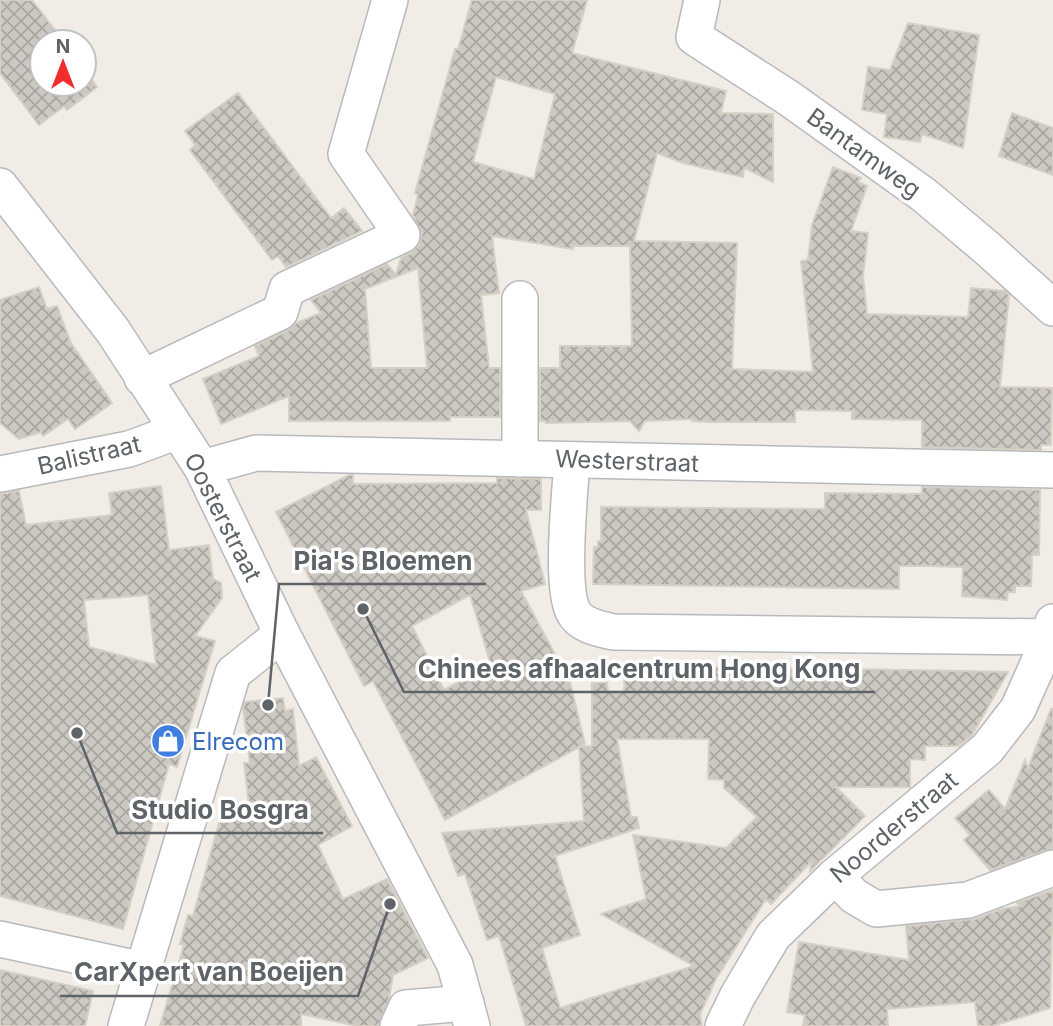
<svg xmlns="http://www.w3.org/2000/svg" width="1053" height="1026" font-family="Inter,sans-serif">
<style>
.building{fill:url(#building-cross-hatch);stroke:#d6cfc4;stroke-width:2;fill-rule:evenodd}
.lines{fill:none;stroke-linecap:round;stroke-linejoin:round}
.minor-casing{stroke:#b7b9bd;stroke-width:38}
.minor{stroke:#fff;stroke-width:35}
.labels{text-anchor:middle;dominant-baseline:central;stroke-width:7;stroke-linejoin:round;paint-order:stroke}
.street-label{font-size:24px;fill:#5e6367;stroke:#fff}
.shop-label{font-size:24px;fill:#366cbe;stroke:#fff;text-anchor:start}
.leader{fill:none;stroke:#5e6367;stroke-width:2.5}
.callout-dot{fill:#5e6367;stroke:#fff;stroke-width:2.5}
.callout-label{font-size:26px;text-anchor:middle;font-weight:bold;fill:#5e6367;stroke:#fff;stroke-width:7;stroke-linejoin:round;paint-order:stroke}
</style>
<defs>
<pattern id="building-cross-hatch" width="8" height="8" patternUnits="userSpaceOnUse" patternTransform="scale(1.75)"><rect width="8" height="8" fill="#ccc8c2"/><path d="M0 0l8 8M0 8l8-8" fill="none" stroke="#a9a6a1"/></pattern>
</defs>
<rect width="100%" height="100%" fill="#f1ede6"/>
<g class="building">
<path d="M0 0H32L64 42H42V84H84V69L97 87 67 110 64 106 39 125 0 73Z"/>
<path d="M472 0H587L572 53 726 91 721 113 773 114V182L744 168 743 177 683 163 657 153 634 241 737 243 732 369 813 372 801 261 808 260 812 225 833 167 861 178 858 182 867 186 851 231 868 233 863 276 867 314 968 317 971 288 1005 291 1009 295 1000 387 1052 388 1051 445H1041V450L922 447V420L852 419V411L795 410V422H710L692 421V419L645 421 639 431 630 421 546 423V421H540V368H560V346H632L630 246H573V249L492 236 499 293 481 295 489 368H500V417H450V421H289V396L221 424 203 379 259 356 255 346 289 330 296 323 321 313 311 300 387 264 396 275 401 258 411 253 419 245 422 234 413 215 418 195 415 193 455 49H458ZM496 77 555 94 534 179 473 162ZM418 268 427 368H371L365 289Z"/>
<path d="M908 23 979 35 963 148 922 134 920 142 884 137 887 114 862 110 868 67 890 70Z"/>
<path d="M238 93 331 218 344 208 362 231 286 267 278 256 272 260 190 150 195 145 185 131Z"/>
<path d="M1012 113 1053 128V175L999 156Z"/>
<path d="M39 287 47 309 57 306 71 343 112 403 75 429 68 419 43 436 41 432 19 439 0 423V300Z"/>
<path d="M349 475H353V484L497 483V478L541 479V510H526L545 584 521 591 570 682 585 744 445 820 373 681 364 686 276 512ZM470 595 491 665 444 690 412 626Z"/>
<path d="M161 486 169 550 209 545 213 579 221 583 222 598 195 636 215 641 177 767 169 764 123 929 0 896V494L19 491 26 525 112 515 109 493ZM148 595 156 665 89 647 84 600Z"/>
<path d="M922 487 1040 490 1039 555H1032L1031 586H1015V592H1008L1007 600 962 596 963 567 930 566H899V589L593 584 594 547H598V541H601V507L825 509V493L922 494Z"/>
<path d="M625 666 911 670 1008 672 972 735 959 746H925V760L910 759V787H836L865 816 810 871 811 862 771 904 766 899 716 979 700 1014 702 1026H526L499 936 487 940 465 874 458 876 442 833 584 821 579 747 592 746V683L607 682 608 692H624ZM617 739H709L708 779 724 780V788L757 817 726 848 633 835 646 899 601 914 694 966 560 1008 542 948 580 935 555 856 639 828 637 817H631Z"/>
<path d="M283 698 285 711 293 709 299 766 316 757 352 826 318 845 343 899 387 879 428 958 393 975 389 999 378 1026H357L301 1014V1026H160L184 945 180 944 188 915 193 916 226 798 249 806 244 763H250L243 708 245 702Z"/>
<path d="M1051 709H1053V848L990 870 964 840 970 835 955 818 989 790 1005 809 1025 760 1028 768Z"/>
<path d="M1053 890 1050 1008 993 1026H978L975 1002 887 1009 888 1026H803L805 1015 787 1012 799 942 909 960 906 926 975 919 1002 909 1020 906 1017 903Z"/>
<path d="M0 970 93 991 85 1026H0Z"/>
</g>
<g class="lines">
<g class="minor-casing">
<g id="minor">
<path d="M702 0 694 37 790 99 924 195 988 249 1053 308"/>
<path d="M0 186 113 331 202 468 282 634 455 965 472 1026"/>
<path d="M520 299V459"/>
<path d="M142 378 280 312 287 289 402 235 346 154 390 0"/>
<path d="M572 460C570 493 560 585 573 611 580 626 600 629 614 632L1050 637"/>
<path d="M202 468 256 453 1053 470"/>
<path d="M0 474 129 449 178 431"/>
<path d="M835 876 854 896 876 909 968 900 1053 868"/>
<path d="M0 939 144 970"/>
<path d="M126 1026 233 673 282 634"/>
<path d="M398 1026 406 1008 466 1003"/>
<path d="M723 1026 737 997 773 936 835 876 987 749 1018 709 1050 637 1053 622"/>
</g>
</g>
<use href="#minor" class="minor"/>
</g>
<defs>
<g id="shop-disc" transform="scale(1.75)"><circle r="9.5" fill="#3f7fe0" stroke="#fff"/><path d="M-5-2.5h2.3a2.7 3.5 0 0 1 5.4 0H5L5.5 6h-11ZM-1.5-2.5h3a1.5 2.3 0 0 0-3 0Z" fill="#fff"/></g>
</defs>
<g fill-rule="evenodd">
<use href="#shop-disc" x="168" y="741"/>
</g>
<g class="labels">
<g class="street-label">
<text transform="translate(864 153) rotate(36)">Bantamweg</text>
<text transform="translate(89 455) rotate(-13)">Balistraat</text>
<text transform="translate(627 461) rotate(2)">Westerstraat</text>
<text transform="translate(223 517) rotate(63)">Oosterstraat</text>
<text transform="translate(894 827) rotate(-40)">Noorderstraat</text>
</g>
<g class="shop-label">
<text x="192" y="741">Elrecom</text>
</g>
</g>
<path class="leader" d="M268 705L279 584H486M363 609L404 692H875M77 733L117 833H323M390 904L358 996H60"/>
<g class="callout-dot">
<circle cx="268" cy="705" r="7"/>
<circle cx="363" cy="609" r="7"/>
<circle cx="77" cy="733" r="7"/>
<circle cx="390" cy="904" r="7"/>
</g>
<g class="callout-label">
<text x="383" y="570">Pia's Bloemen</text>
<text x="639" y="678">Chinees afhaalcentrum Hong Kong</text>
<text x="220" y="819">Studio Bosgra</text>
<text x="209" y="981">CarXpert van Boeijen</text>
</g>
<g transform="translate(63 63)"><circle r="33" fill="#ffffff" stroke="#bfc1c2" stroke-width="2"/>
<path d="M0-5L12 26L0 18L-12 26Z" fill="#f12c2c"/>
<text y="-10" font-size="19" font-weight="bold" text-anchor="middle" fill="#5e6367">N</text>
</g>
</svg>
